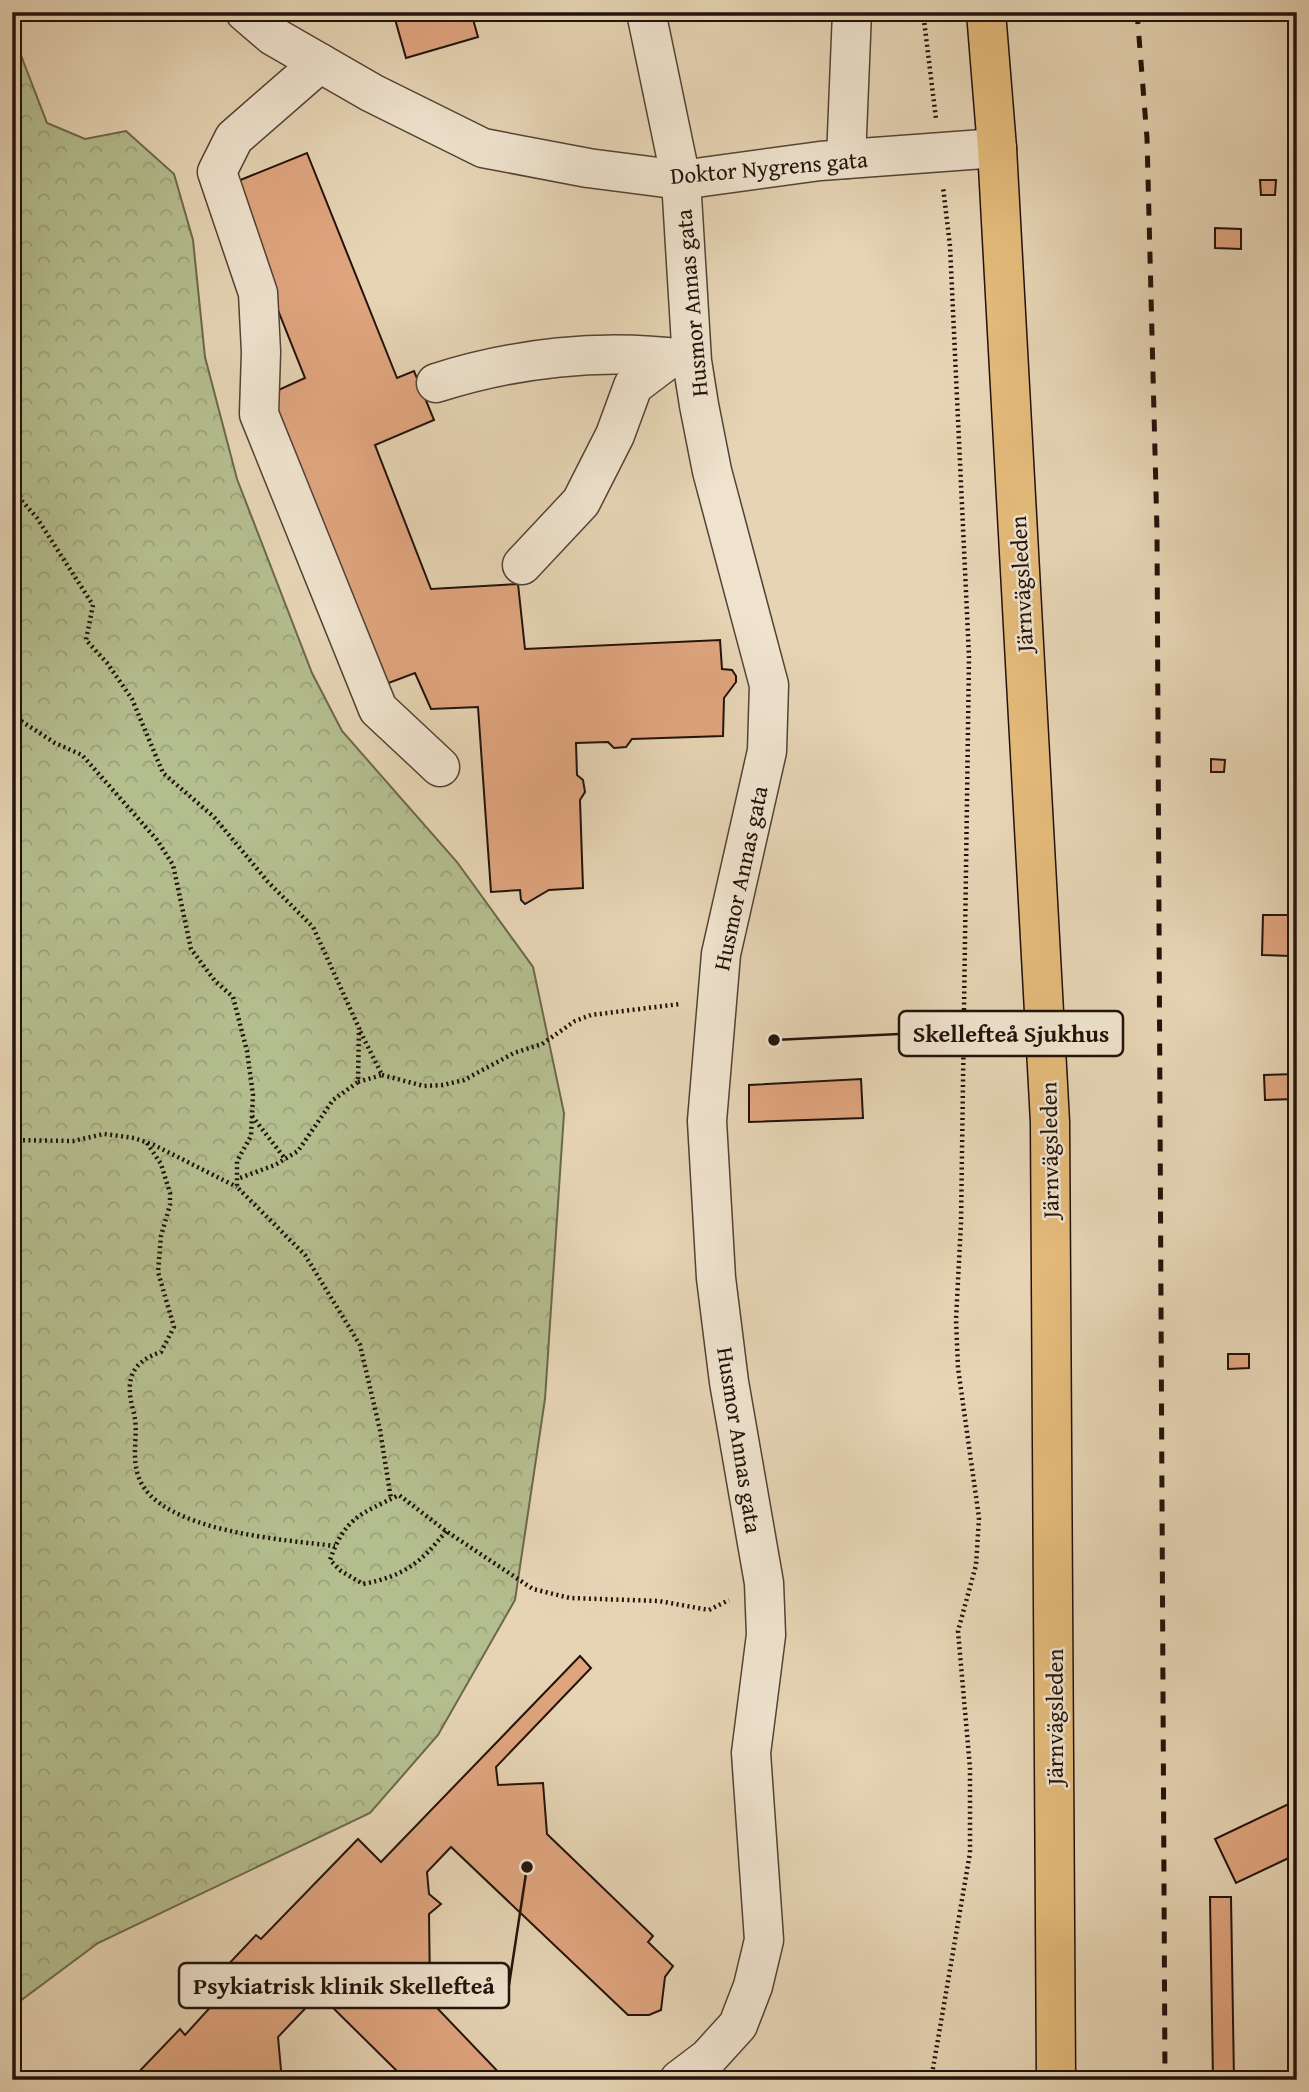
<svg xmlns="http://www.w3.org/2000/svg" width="1309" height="2092" font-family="'Gentium Book Plus',serif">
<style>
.forest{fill:url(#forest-crowns);stroke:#6b684c;stroke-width:2}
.building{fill:#e0a57f;stroke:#22120b;stroke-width:2}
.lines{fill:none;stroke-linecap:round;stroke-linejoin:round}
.minor-casing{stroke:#534235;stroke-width:41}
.major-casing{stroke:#22120b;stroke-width:41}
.path{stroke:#22120b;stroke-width:4.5;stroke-dasharray:2 3.5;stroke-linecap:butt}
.minor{stroke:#efe3ce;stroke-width:38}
.major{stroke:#e3ba7a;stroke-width:38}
.rail{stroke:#22120b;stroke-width:5;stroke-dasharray:12 12;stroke-linecap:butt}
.labels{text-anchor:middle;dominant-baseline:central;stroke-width:5;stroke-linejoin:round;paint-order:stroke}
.street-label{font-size:23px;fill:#22120b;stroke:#efe3ce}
.leader{fill:none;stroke:#22120b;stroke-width:2.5}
.callout-dot{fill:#22120b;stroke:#efe3ce;stroke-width:2.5}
.callout{fill:#efe3ce;stroke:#22120b;stroke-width:2.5}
.callout-label{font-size:24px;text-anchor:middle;font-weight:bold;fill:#22120b}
</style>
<defs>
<pattern id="forest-crowns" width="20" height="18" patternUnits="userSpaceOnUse" patternTransform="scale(1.75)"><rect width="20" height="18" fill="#b4bd8e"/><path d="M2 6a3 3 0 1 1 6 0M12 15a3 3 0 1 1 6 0" fill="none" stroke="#9aa179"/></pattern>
</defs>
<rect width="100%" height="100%" fill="#e6d4b4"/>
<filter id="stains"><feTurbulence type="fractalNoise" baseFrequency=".00286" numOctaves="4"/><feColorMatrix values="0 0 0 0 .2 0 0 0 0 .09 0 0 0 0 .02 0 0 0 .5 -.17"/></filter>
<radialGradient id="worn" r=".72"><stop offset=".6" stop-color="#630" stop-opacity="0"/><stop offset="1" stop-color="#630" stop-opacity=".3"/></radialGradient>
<path class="forest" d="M12 32 47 123 85 139 126 131 174 174 193 240 205 357 237 479 312 673 342 731 457 862 533 967 564 1113 545 1399 515 1600 438 1735 370 1813 98 1943 12 2007Z"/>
<g class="building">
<path d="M393 12H471L478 37 406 58Z"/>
<path d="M307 153 397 378 414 371 434 420 375 445 431 589 518 584 525 649 720 640 722 669 732 670 736 676V682L724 698 723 736 632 739 626 747 614 748 608 742 576 743 577 775 583 780 585 792 580 800 583 888 549 890 525 904 521 900 520 890 491 892 478 707 431 709 415 673 378 687 263 397 305 378 228 185Z"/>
<path d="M1260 180H1276L1275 195H1261Z"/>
<path d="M1215 228 1241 229V249L1215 248Z"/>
<path d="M1211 759 1225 760 1224 772H1211Z"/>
<path d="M1263 915H1295L1290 956 1262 955Z"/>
<path d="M1297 1074V1099L1265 1100 1264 1075Z"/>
<path d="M861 1079 863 1118 749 1122V1085Z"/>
<path d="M1228 1354H1249V1368L1228 1369Z"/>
<path d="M580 1656 591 1668 496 1767 498 1785 543 1783 547 1834 653 1936 648 1942 673 1966 665 1977 661 2010 649 2015H628L451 1847 427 1872 429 1894 441 1904 429 1914 430 1991 438 2009 506 2080H406L319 1994 278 2037 281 2070 278 2080H131L180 2029 185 2035 216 2001 205 1989 256 1935 261 1939 358 1839 381 1862Z"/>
<path d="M1297 1800V1854L1236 1883 1215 1839Z"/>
<path d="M1210 1897H1231L1234 2080H1213Z"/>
</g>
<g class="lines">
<g class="minor-casing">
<g id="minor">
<path d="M245 12 273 36 372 93 483 148 588 168 681 180 820 161 997 148"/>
<path d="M646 12 681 180 692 361 699 405 712 471 769 685 767 751 721 954 707 1121 716 1278 729 1382 764 1583 766 1635 751 1753 764 1940 753 1986 738 2025 708 2058 679 2080"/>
<path d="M320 63 234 138 217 172 258 293 261 352 259 414 378 709 440 767"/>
<path d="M846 159 852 12"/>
<path d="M436 383C514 358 602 348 683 359"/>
<path d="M522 565 581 502 615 435 633 386 670 358"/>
</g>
</g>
<g class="major-casing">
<path id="major" d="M986 12 997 148 1050 1122 1056 2080"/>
</g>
<g class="path">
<path d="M101 12 113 18 194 12"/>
<path d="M923 12 936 119"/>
<path d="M12 475 22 501 37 518 93 605 86 640 107 663 132 699 163 773 214 817 268 882 313 927 359 1028 358 1082 333 1100 298 1151 275 1165 237 1179"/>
<path d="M12 715 55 743 82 755 157 840 173 865 191 949 215 981 233 997 247 1051 253 1095 251 1136 237 1161V1187L305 1255 360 1345 380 1430 391 1499"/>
<path d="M382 1075 424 1086 443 1085 464 1080 514 1053 542 1044 575 1021 591 1015 680 1004"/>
<path d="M358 1082 382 1075 359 1029"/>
<path d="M252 1116 286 1160"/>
<path d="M12 1140 73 1141 104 1134 134 1138 154 1145 237 1187"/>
<path d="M147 1143 161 1164 170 1193V1205L161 1236 158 1272 174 1327 161 1352C131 1362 125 1380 133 1410 140 1433 130 1455 139 1478 159 1532 287 1540 335 1546"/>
<path d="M446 1531C421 1563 404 1576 363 1584L341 1571 330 1560C345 1517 361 1514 399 1495L446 1531 533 1589 570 1598 659 1601 709 1610 729 1600"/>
<path d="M931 2080 970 1853V1768L958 1631 976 1565 979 1518 958 1368 956 1319 961 1223 969 657 950 246 943 187"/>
</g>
<use href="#minor" class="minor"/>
<use href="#major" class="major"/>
<path class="rail" d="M1137 12 1147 138 1157 531 1165 2080"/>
</g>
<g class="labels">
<g class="street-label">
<text transform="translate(769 167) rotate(-5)">Doktor Nygrens gata</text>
<text transform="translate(691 303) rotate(-95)">Husmor Annas gata</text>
<text transform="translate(1021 584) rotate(-93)">Järnvägsleden</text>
<text transform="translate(740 878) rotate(-78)">Husmor Annas gata</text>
<text transform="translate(1049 1150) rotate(-91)">Järnvägsleden</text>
<text transform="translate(740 1440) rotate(81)">Husmor Annas gata</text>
<text transform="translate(1054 1717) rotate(-90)">Järnvägsleden</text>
</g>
</g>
<path class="leader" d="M774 1040L899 1034M527 1867L509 1985"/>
<g class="callout-dot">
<circle cx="774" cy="1040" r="7"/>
<circle cx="527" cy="1867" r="7"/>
</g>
<g class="callout">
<rect x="899" y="1011" width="224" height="45" rx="7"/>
<rect x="179" y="1963" width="330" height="45" rx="7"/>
</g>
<g class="callout-label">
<text x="1011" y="1042">Skellefteå Sjukhus</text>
<text x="344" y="1994">Psykiatrisk klinik Skellefteå</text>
</g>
<rect width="1309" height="2092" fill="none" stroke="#e6d4b4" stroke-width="42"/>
<rect x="14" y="14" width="1281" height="2064" fill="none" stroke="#22120b" stroke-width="3.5"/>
<rect x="21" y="21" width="1267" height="2050" fill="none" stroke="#22120b" stroke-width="2"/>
<rect width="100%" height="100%" filter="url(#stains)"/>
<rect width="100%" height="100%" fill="url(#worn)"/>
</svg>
